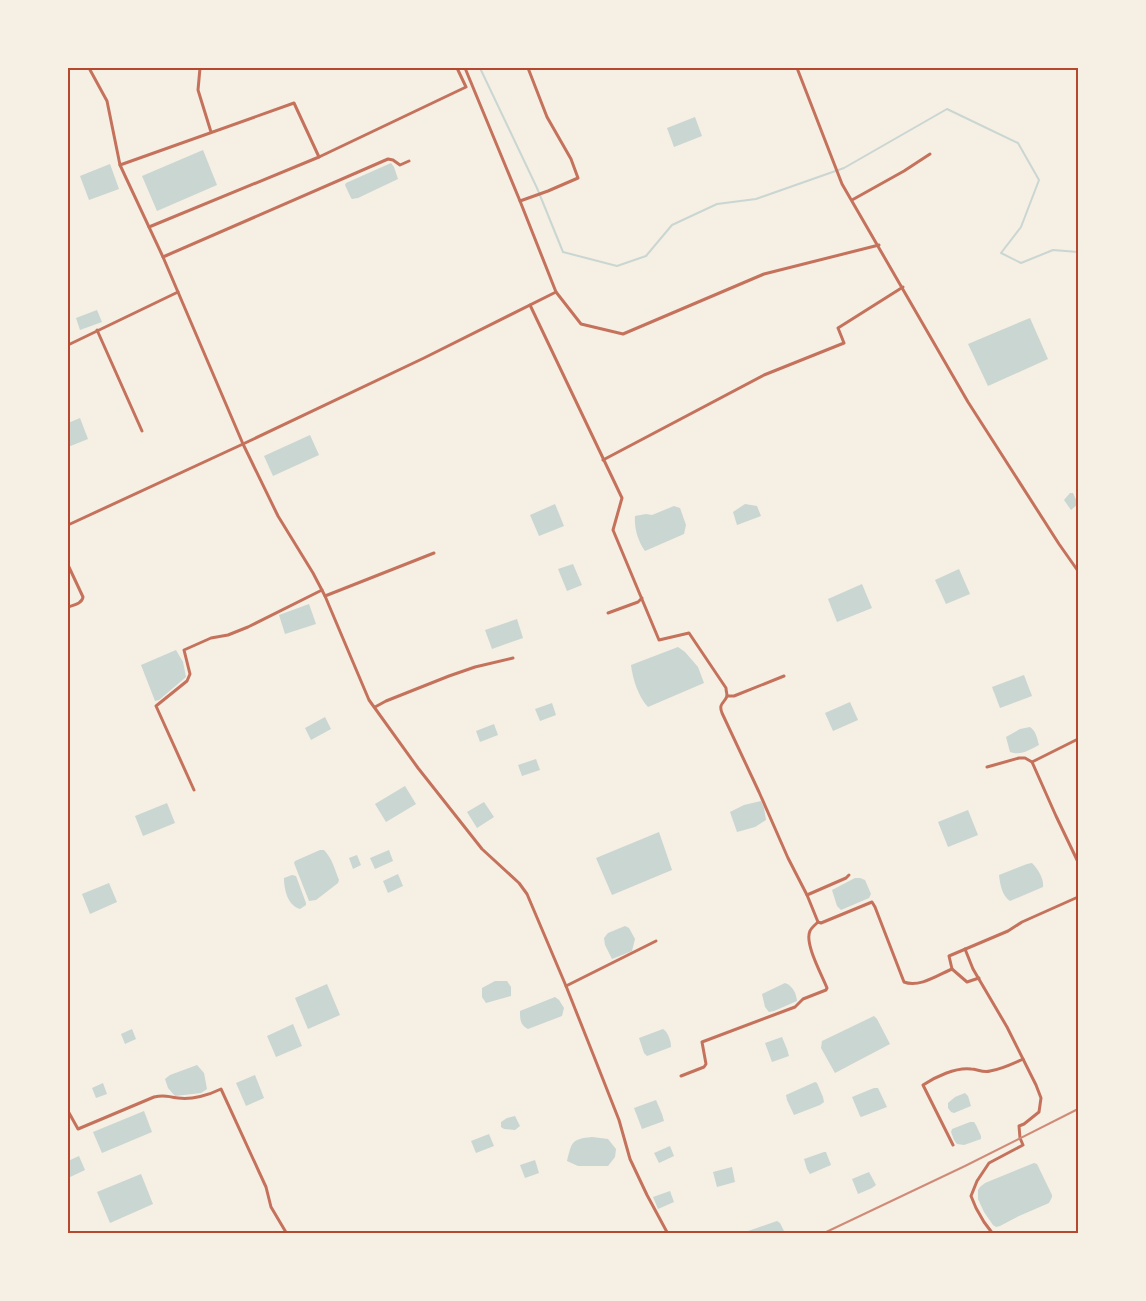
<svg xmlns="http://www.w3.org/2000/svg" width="1146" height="1301" font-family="'Sofia Sans Condensed',sans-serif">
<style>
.water{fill:#c9d6d2}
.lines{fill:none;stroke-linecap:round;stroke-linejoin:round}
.stream{stroke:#c9d6d2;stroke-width:2}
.minor{stroke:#c5725c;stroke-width:3}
.rail{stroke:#cf8b77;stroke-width:2}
.neatline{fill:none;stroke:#b5482f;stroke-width:2}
</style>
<rect width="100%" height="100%" fill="#f6efe4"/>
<g class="water">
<path d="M695 117 702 136 674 147 667 128Z"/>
<path d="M203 150 217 185 157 211 142 176Z"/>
<path d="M391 163 394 167 398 179 358 198 352 199 351 198 345 185 346 183Z"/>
<path d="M110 164 119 189 89 200 80 176Z"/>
<path d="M97 310 102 322 80 330 76 318Z"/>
<path d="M1030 318 1048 359 988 386 968 344Z"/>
<path d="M80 418 88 439 68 447V423Z"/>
<path d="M310 435 319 455 273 476 264 456Z"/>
<path d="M1070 493H1073L1078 504 1071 510 1064 500Z"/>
<path d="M555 504 564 526 539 536 530 515Z"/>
<path d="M745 504 757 506 761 516 737 525 733 512Z"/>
<path d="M674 506 680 508 686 525 684 534 645 551C638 541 634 528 635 516L646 514 652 515Z"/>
<path d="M573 564 582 585 567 591 558 569Z"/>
<path d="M959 569 970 594 946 604 935 580Z"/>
<path d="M862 584 872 608 837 622 828 599Z"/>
<path d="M309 604 316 624 285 634 279 615Z"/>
<path d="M517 619 523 638 492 649 485 630Z"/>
<path d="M678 647 685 652 698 667 704 683 648 707C638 696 633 680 631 665Z"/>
<path d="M176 650 183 662 186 677 159 700 155 701 141 665Z"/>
<path d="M1024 675 1032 696 1000 708 992 687Z"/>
<path d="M850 702 858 720 833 731 825 713Z"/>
<path d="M552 703 556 715 540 721 535 709Z"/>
<path d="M325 717 331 729 311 740 305 728Z"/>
<path d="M494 724 498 735 480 742 476 731Z"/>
<path d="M1030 727C1036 731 1037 738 1039 745 1029 750 1021 756 1010 752L1006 737 1020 729Z"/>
<path d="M536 759 540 770 522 776 518 765Z"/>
<path d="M405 786 416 804 386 822 375 804Z"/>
<path d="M761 801 764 808 766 820 755 827 737 832 730 812 744 805Z"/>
<path d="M484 802 494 817 477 828 467 812Z"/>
<path d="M167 803 175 823 143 836 135 816Z"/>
<path d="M968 810 978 835 948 847 938 822Z"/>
<path d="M659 832 672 870 612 895 596 858Z"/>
<path d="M320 850H324C332 858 335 870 339 880L338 883 316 900 309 901 294 863 295 861Z"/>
<path d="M389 850 393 861 375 869 370 858Z"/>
<path d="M357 855 361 865 353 869 349 858Z"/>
<path d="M1032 863C1038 869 1044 879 1043 887L1010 901C1002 896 1000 884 999 875L1027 864Z"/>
<path d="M398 874 403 886 388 893 383 881Z"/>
<path d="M292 875 296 876 306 903V905L300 909C288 906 284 890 284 878Z"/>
<path d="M855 878H860L865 880 871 894 869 898 841 910 837 906 832 890Z"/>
<path d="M109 883 117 902 90 914 82 894Z"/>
<path d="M625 926 629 928 635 939 632 951 612 959 605 945 604 938 608 933Z"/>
<path d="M495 981H507L511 987V996L486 1003 482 997V988Z"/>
<path d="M785 983C793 986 796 993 797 1001L774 1011 769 1012 765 1007 762 994Z"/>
<path d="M327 984 340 1015 308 1029 295 998Z"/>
<path d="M555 997 559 1000 564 1008 562 1016 528 1029C520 1025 520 1019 520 1011Z"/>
<path d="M874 1016 877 1019 890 1044 835 1073 821 1048 822 1041Z"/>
<path d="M293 1024 302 1046 276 1057 267 1036Z"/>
<path d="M132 1029 136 1039 125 1044 121 1034Z"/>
<path d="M663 1029C668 1032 671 1041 671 1047L647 1056 644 1053 639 1038Z"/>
<path d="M782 1037 787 1049 789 1056 772 1062 765 1043Z"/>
<path d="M197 1065 204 1073 207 1089 201 1093 175 1096 168 1088 165 1079 170 1075Z"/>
<path d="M255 1075 264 1098 246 1106 236 1083Z"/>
<path d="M815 1082 817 1083 823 1097 824 1102 820 1105 794 1115 787 1100 786 1095Z"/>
<path d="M103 1083 107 1094 96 1098 92 1088Z"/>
<path d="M874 1088H878L887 1107 861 1117 860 1116 852 1097Z"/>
<path d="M965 1093 968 1096 971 1106 954 1113 951 1112 948 1108V1103L955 1097Z"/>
<path d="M656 1100 662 1114 664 1121 642 1129 634 1108Z"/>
<path d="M144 1111 152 1132 102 1153 93 1132Z"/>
<path d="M515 1116 520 1126 515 1130 504 1129 501 1127V1122L507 1118Z"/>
<path d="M970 1122H974L976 1125 981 1136V1139L964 1145 957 1144 954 1140 951 1132 952 1129Z"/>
<path d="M489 1134 494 1146 476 1153 471 1141Z"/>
<path d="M592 1137 608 1139 616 1149 615 1157 608 1166H578L567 1161C572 1142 571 1139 592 1137Z"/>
<path d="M670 1146 674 1156 659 1163 654 1153Z"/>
<path d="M824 1152H826L831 1165 810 1174 807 1169 804 1159Z"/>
<path d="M79 1156 85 1170 68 1178V1161Z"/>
<path d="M535 1160 539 1173 525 1178 520 1165Z"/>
<path d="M1034 1163 1037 1164 1052 1195V1197L1049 1203 1019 1216 1000 1226 996 1227 993 1225 984 1212 978 1199V1190L980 1187 985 1183Z"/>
<path d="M732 1167 735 1182 717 1187 713 1172Z"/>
<path d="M869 1172 876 1185 872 1188 858 1194 852 1179Z"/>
<path d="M141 1174 153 1204 110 1223 97 1192Z"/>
<path d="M670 1191 674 1202 658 1209 653 1197Z"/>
<path d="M777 1221 780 1223 785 1233H747L748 1231Z"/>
</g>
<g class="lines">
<path class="stream" d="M480 68 537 188 563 252 617 266 646 256 672 225 717 204 756 199 844 168 947 109 1018 143 1039 180 1021 227 1001 253 1021 263 1053 250 1078 252"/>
<g class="minor">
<path d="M89 68 107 101 120 165 294 103 319 157"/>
<path d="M200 68 198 90 211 132"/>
<path d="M797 68 842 184 968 402 1059 544 1078 571"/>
<path d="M120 165 163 257 243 444 278 516 313 573 325 596 369 700 418 768 482 849 519 883 527 894 566 986 593 1054 619 1120 630 1159 647 1195 668 1234"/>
<path d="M852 200 904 171 930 154"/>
<path d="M520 201 548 191 578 178 571 159 547 117 528 68"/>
<path d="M149 227 319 157 466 87 457 68"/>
<path d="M163 257 388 159 393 160 400 165 409 161"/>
<path d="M556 292 581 324 623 334 764 274 879 245"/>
<path d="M530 305 622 498 613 530 659 640 689 633 726 688C726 691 727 693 727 696 725 703 718 703 722 713L759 792 788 858 807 895 818 922 821 923 872 902 875 907 904 982C919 988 938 975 952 969L949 956 1008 931 1022 922 1078 897"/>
<path d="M97 330 142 431"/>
<path d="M68 345 178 292"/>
<path d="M603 460 764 375 844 343 838 328 903 287"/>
<path d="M68 525 243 444 424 358 556 292 520 201 465 68"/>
<path d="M68 565 83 597C82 604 73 605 68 607"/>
<path d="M325 596 434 553"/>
<path d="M608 613 638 602 642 598"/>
<path d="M727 696H734L784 676"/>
<path d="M375 707 386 701 449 676 475 667 513 658"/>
<path d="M1078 739 1032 762 1056 816 1078 862"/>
<path d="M987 767 1019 758H1025L1032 762"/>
<path d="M194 790 156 706 187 681 190 674 184 650 211 638 228 635 248 627 322 590"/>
<path d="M807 895 846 878 849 875"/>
<path d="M965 949 973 969 1007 1027 1036 1085 1041 1098 1039 1112 1024 1124 1019 1126 1020 1138 1023 1145 989 1163 977 1181 971 1196 976 1208 984 1222 993 1234"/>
<path d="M952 969 967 982 979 978"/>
<path d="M566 986 656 941"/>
<path d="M681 1076 704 1067 706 1064 702 1042 795 1007 803 999 826 990 827 988C822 975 804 943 810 931 811 928 815 925 818 922"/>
<path d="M68 1111 78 1129 154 1097C166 1094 167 1097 178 1098 192 1100 209 1095 221 1089L266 1187 271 1207 287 1234"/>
<path d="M953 1145 923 1085C935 1077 956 1067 971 1069 977 1069 983 1073 990 1071 1002 1069 1012 1064 1023 1059"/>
</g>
<path class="rail" d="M822 1234 965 1166 1078 1109"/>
</g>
<rect width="1146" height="1301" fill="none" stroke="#f6efe4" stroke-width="138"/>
<rect x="69" y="69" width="1008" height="1163" class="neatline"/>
</svg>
